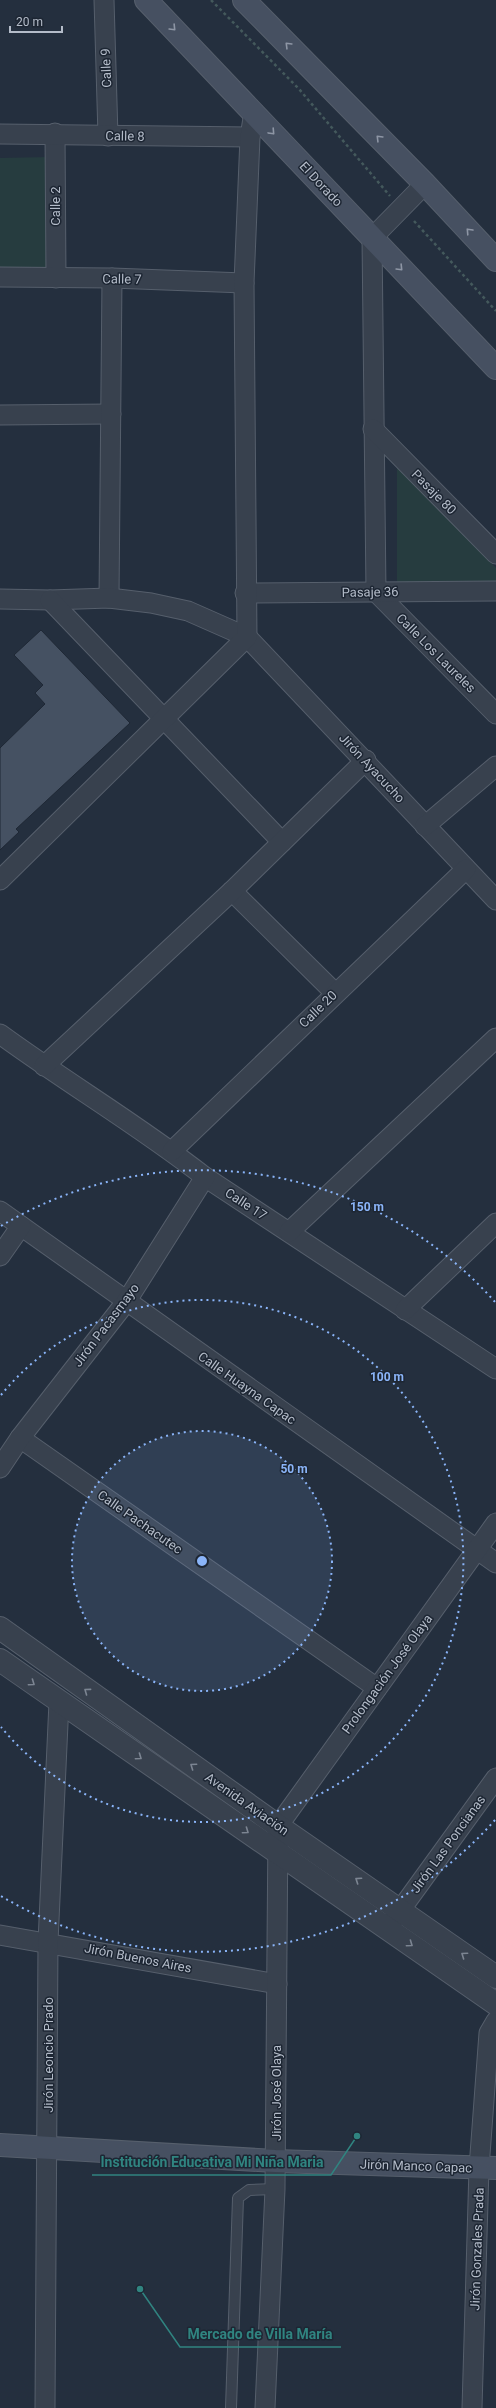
<svg xmlns="http://www.w3.org/2000/svg" width="496" height="2408" font-family="Roboto,sans-serif">
<style>
.green{fill:#263c3f}
.building{fill:#455162;stroke:#1f2835}
.lines{fill:none;stroke-linecap:round;stroke-linejoin:round}
.service-casing{stroke:#565f6c;stroke-width:12}
.minor-casing{stroke:#565f6c;stroke-width:21}
.tertiary-casing{stroke:#565f6c;stroke-width:24}
.secondary-casing{stroke:#565f6c;stroke-width:24}
.path{stroke:#44595c;stroke-width:2.5;stroke-dasharray:3 3;stroke-linecap:butt}
.service{stroke:#38414e;stroke-width:10}
.minor{stroke:#38414e;stroke-width:19}
.tertiary{stroke:#38414e;stroke-width:22}
.secondary{stroke:#465061;stroke-width:22}
.oneway{stroke:#8e96a5}
.oneway2{stroke:#7c8592}
.ring{fill:none;stroke:#8ab4f8;stroke-width:2;stroke-dasharray:2 4}
.labels{text-anchor:middle;dominant-baseline:central;stroke-width:3;stroke-linejoin:round;paint-order:stroke}
.street-label{font-size:13px;fill:#b4bcc9;stroke:#1d2633}
.centre{fill:#8ab4f8;stroke:#1d2633;stroke-width:2}
.ring-label{font-size:12px;text-anchor:middle;font-weight:bold;fill:#8ab4f8;stroke:#1d2633;stroke-width:3;stroke-linejoin:round;paint-order:stroke}
.leader{fill:none;stroke:#308480;stroke-width:1.5}
.callout-dot{fill:#308480;stroke:#1d2633;stroke-width:1.5}
.callout-label{font-size:14px;text-anchor:middle;font-weight:bold;fill:#308480;stroke:#1d2633;stroke-width:3;stroke-linejoin:round;paint-order:stroke}
</style>
<rect width="100%" height="100%" fill="#242f3e"/>
<g class="green">
<path d="M50 157 52 277 0 276V158Z"/>
<path d="M397 458 496 568V582L397 584Z"/>
</g>
<path class="building" d="M41 630 130 723 16 829 19 832 0 850V748L45 704 35 693 43 685 14 655Z"/>
<g class="lines">
<g class="service-casing">
<path id="service" d="M231 2408 238 2198 249 2190 275 2189"/>
</g>
<g class="minor-casing">
<g id="minor">
<path d="M104 0 108 136"/>
<path d="M55 133 56 278"/>
<path d="M0 134 250 137"/>
<path d="M425 184 372 238 376 592 496 714"/>
<path d="M0 277 112 278 244 283"/>
<path d="M0 415 111 414"/>
<path d="M373 429 496 554"/>
<path d="M245 593 496 591"/>
<path d="M109 598 112 278"/>
<path d="M0 599 50 600 109 598 151 603 188 611 247 637 496 900"/>
<path d="M50 600 282 842"/>
<path d="M425 826 496 766"/>
<path d="M0 880 247 637 244 283 250 137 254 112"/>
<path d="M232 891 335 993"/>
<path d="M0 1034C67 1083 140 1126 205 1177L496 1369"/>
<path d="M44 1066 232 891 366 760"/>
<path d="M172 1151 466 869"/>
<path d="M0 1211 496 1563"/>
<path d="M289 1232 496 1038"/>
<path d="M0 1256 21 1226"/>
<path d="M405 1310 496 1223"/>
<path d="M20 1438 377 1688"/>
<path d="M0 1468 20 1438 126 1302 205 1177"/>
<path d="M391 1923 496 1778"/>
<path d="M0 1935 277 1984"/>
<path d="M45 2408 48 1942 59 1702"/>
<path d="M265 2408 275 2189 278 1826 496 1523"/>
<path d="M472 2408 479 2168 489 2033 496 2021"/>
</g>
</g>
<g class="tertiary-casing">
<g id="tertiary">
<path d="M0 1628 278 1826 496 1977"/>
<path d="M0 1660 496 2004"/>
</g>
</g>
<g class="secondary-casing">
<g id="secondary">
<path d="M146 0 496 368"/>
<path d="M244 0 425 184 496 260"/>
<path d="M0 2145 275 2161 496 2168"/>
</g>
</g>
<g class="path">
<path d="M211 0 299 89 390 196"/>
<path d="M414 221 496 311"/>
</g>
<use href="#service" class="service"/>
<use href="#minor" class="minor"/>
<use href="#tertiary" class="tertiary"/>
<use href="#secondary" class="secondary"/>
</g>
<defs><path id="oneway-chevron" d="M-2-3.5L2.5 0L-2 3.5" fill="none" stroke-width="1.6" stroke-linecap="round" stroke-linejoin="round"/></defs>
<g class="oneway">
<use href="#oneway-chevron" transform="translate(173 28) rotate(46)"/>
<use href="#oneway-chevron" transform="translate(288 45) rotate(-135)"/>
<use href="#oneway-chevron" transform="translate(272 132) rotate(47)"/>
<use href="#oneway-chevron" transform="translate(379 138) rotate(-135)"/>
<use href="#oneway-chevron" transform="translate(469 231) rotate(-133)"/>
<use href="#oneway-chevron" transform="translate(400 268) rotate(46)"/>
</g>
<g class="oneway2">
<use href="#oneway-chevron" transform="translate(32 1683) rotate(35)"/>
<use href="#oneway-chevron" transform="translate(87 1691) rotate(-144)"/>
<use href="#oneway-chevron" transform="translate(139 1757) rotate(35)"/>
<use href="#oneway-chevron" transform="translate(193 1766) rotate(-145)"/>
<use href="#oneway-chevron" transform="translate(246 1831) rotate(35)"/>
<use href="#oneway-chevron" transform="translate(358 1880) rotate(-146)"/>
<use href="#oneway-chevron" transform="translate(410 1944) rotate(35)"/>
<use href="#oneway-chevron" transform="translate(464 1955) rotate(-145)"/>
</g>
<circle cx="202" cy="1561" r="130" fill="#8ab4f8" fill-opacity=".12"/>
<g class="ring">
<circle cx="202" cy="1561" r="130"/>
<path d="M1 1395A261 261 0 1 1 1 1727"/>
<path d="M495 1820A391 391 0 0 1 1 1896M1 1226A391 391 0 0 1 495 1302"/>
</g>
<g class="labels">
<g class="street-label">
<text transform="translate(106 68) rotate(-92)">Calle 9</text>
<text transform="translate(125 136) rotate(1)">Calle 8</text>
<text transform="translate(321 184) rotate(47)">El Dorado</text>
<text transform="translate(55 206) rotate(-90)">Calle 2</text>
<text transform="translate(122 279) rotate(1)">Calle 7</text>
<text transform="translate(434 492) rotate(45)">Pasaje 80</text>
<text transform="translate(370 592) rotate(-1)">Pasaje 36</text>
<text transform="translate(436 653) rotate(45)">Calle Los Laureles</text>
<text transform="translate(372 768) rotate(47)">Jirón Ayacucho</text>
<text transform="translate(318 1009) rotate(-44)">Calle 20</text>
<text transform="translate(246 1204) rotate(33)">Calle 17</text>
<text transform="translate(106 1325) rotate(-53)">Jirón Pacasmayo</text>
<text transform="translate(247 1388) rotate(35)">Calle Huayna Capac</text>
<text transform="translate(140 1522) rotate(35)">Calle Pachacutec</text>
<text transform="translate(387 1674) rotate(-54)">Prolongación José Olaya</text>
<text transform="translate(247 1804) rotate(35)">Avenida Aviación</text>
<text transform="translate(448 1844) rotate(-54)">Jirón Las Poncianas</text>
<text transform="translate(138 1958) rotate(11)">Jirón Buenos Aires</text>
<text transform="translate(48 2055) rotate(-90)">Jirón Leoncio Prado</text>
<text transform="translate(276 2093) rotate(-90)">Jirón José Olaya</text>
<text transform="translate(416 2166) rotate(2)">Jirón Manco Capac</text>
<text transform="translate(477 2249) rotate(-88)">Jirón Gonzales Prada</text>
</g>
</g>
<circle cx="202" cy="1561" r="6" class="centre"/>
<g class="ring-label">
<text x="367" y="1211">150 m</text>
<text x="387" y="1381">100 m</text>
<text x="294" y="1473">50 m</text>
</g>
<path class="leader" d="M357 2136L331 2175H92M140 2289L180 2347H341"/>
<g class="callout-dot">
<circle cx="357" cy="2136" r="4"/>
<circle cx="140" cy="2289" r="4"/>
</g>
<g class="callout-label">
<text x="212" y="2167">Institución Educativa Mi Niña Maria</text>
<text x="260" y="2339">Mercado de Villa María</text>
</g>
<path d="M10 26v6h52v-6" fill="none" stroke="#b4bcc9" stroke-width="2"/>
<text x="16" y="26" font-size="12" fill="#b4bcc9" stroke="#1d2633" stroke-width="3" paint-order="stroke">20 m</text>
</svg>
